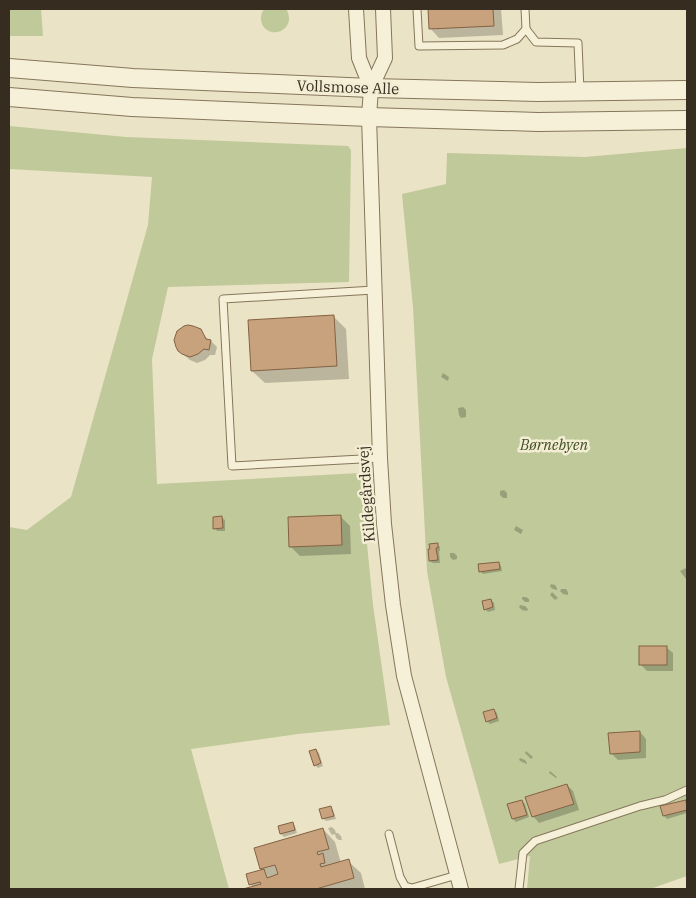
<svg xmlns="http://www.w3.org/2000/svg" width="696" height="898" font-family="'IBM Plex Serif',serif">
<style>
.green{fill:#bfc999}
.shadow{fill:#0003}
.building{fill:#c7a27d;stroke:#836243}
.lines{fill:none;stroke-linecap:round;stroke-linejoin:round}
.service-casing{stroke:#85765c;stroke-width:9}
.minor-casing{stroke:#85765c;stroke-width:16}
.tertiary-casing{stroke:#85765c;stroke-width:20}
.service{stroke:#f7f0d8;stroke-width:7}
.minor{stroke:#f7f0d8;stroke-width:14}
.tertiary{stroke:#f7f0d8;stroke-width:18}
.labels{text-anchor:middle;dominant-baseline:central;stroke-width:5;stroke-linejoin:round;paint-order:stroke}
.street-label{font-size:15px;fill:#362c1f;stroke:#f3edd4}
.park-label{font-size:15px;font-style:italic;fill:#435127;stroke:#f3edd4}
</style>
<rect width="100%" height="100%" fill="#ebe3c5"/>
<g class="green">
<path d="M9 9H41L43 36H9Z"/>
<path d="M264 9H286C298 28 271 42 262 24 260 18 261 14 264 9Z"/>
<path d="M9 126 126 137 348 146 351 150 349 282 168 287 152 359 157 484 360 473 373 605 390 725 298 734 191 749 229 889H9V527L27 530 71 497 148 225 152 177 9 169Z"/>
<path d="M687 148V876L650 889H527L530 856 499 864 446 677 427 571 413 307 402 194 446 184 447 153 585 157Z"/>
</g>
<g class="shadow">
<path d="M429 9H501L503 35 439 38 430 28Z"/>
<path d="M333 316 346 329 349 379 265 383 252 371Z"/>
<path d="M200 330 209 341H211L217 347 215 355H210L205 360 197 363 190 360 179 351Z"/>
<path d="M443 373 449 377 448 381 441 377Z"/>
<path d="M463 407 466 410V417L461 418 459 415 458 408Z"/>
<path d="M504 490 507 493V498H503L500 495V491Z"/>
<path d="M340 516 350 526 351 554 300 556 290 546Z"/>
<path d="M222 518 225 520V531H217L215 528Z"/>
<path d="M516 526 523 530 521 534 514 530Z"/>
<path d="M437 544 440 547V551H439L440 563H433L430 561Z"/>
<path d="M450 553H454L457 556V559L453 560 450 557Z"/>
<path d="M499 563 501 566 502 571 483 574 480 571Z"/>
<path d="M686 568 687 570 686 579 680 571Z"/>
<path d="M551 584 555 585 557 588V590L553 589 550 587Z"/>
<path d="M561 589H566L568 592V595L563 594 560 591Z"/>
<path d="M552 592 558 598 555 600 550 595Z"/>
<path d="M522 597H526L529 599V602H525L522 599Z"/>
<path d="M491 600 494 603 495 610 488 612 485 609Z"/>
<path d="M520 605 525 606 528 609 527 611 522 610 519 607Z"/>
<path d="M666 647 673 653V671H647L641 665Z"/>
<path d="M494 710 497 713 499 721 490 724 487 721Z"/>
<path d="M640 732 646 739V758L618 760 612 754Z"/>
<path d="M316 750 319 753 323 766 318 768 315 765Z"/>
<path d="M526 751 533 757 531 759 525 753Z"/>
<path d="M520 758 525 760 527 763V764L522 762 519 760Z"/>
<path d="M550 771 557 777 556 778 549 773Z"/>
<path d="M567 785 573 791 579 810 539 823 533 816Z"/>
<path d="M522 801 525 804 529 817 516 822 513 819 509 805Z"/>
<path d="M686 801 687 802V813L667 819 664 816Z"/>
<path d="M330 807 333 810 336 819 326 821 324 819 321 810Z"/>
<path d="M292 824 295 826 297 833 284 837 281 834Z"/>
<path d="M332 827 335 830 336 833H338L341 836 342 840H339L336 838 335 834 332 835 330 832 328 828Z"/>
<path d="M323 829 335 842 341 863 348 861 361 873 365 889H248L254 888 250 884 261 871 255 849Z"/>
</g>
<g class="building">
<path d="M428 9H493L494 26 429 29Z"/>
<path d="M334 315 337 366 251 371 248 320Z"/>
<path d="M188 325 193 326 201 329 206 339 211 340 209 350 204 349 198 354 190 357 182 354 178 351 176 347 174 340 177 331 184 326Z"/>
<path d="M341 515 342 545 289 547 288 517Z"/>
<path d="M222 516 223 528 213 529V517Z"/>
<path d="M438 543V548H436L438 560 429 561 428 549H430L429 544Z"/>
<path d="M499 562 500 569 479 572 478 564Z"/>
<path d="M491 599 493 607 484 610 482 601Z"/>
<rect x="639" y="646" width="28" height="19"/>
<path d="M494 709 497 718 486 722 483 712Z"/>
<path d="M640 731V752L610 754 608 733Z"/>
<path d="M316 749 321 763 314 766 309 751Z"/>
<path d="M567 784 574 804 532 817 525 797Z"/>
<path d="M522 800 527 815 512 819 507 804Z"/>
<path d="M686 800 687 810 663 816 660 806Z"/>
<path d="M331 806 334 816 322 819 319 809Z"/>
<path d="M293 822 295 830 280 834 278 826Z"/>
<path d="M323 828 329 849 317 852 318 855 323 853 325 863 320 864 321 867 349 859 354 878 316 889H243L261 884 260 882 249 885 246 874 264 869 267 878 278 874 275 865 260 869 254 848Z"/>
</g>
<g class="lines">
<g class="service-casing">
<g id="service">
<path d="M417 9 419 46 503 45 517 39 526 29 525 9"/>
<path d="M526 29 536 42 578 43 580 91"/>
<path d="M374 290 223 299 232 466 380 458"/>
<path d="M389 834 400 877 405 886 412 888 457 875"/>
<path d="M519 889 523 853 535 841 640 806 665 800 687 790"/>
</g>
</g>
<g class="minor-casing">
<g id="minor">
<path d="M356 9 359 58 371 88"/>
<path d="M383 9 385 58 371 88 369 117 380 458 384 524 393 605 404 676 461 889"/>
</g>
</g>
<g class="tertiary-casing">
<g id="tertiary">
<path d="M9 68 133 78 371 88 538 92 687 90"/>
<path d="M9 97 132 107 369 117 538 122 687 120"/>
</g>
</g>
<use href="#service" class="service"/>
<use href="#minor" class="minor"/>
<use href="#tertiary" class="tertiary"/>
</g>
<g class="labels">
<g class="street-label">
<text transform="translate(348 87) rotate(2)">Vollsmose Alle</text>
<text transform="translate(366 494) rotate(-94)">Kildegårdsvej</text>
</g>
<g class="park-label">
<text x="554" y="444">Børnebyen</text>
</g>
</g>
<rect width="696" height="898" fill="none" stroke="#362c1f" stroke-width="20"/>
</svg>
